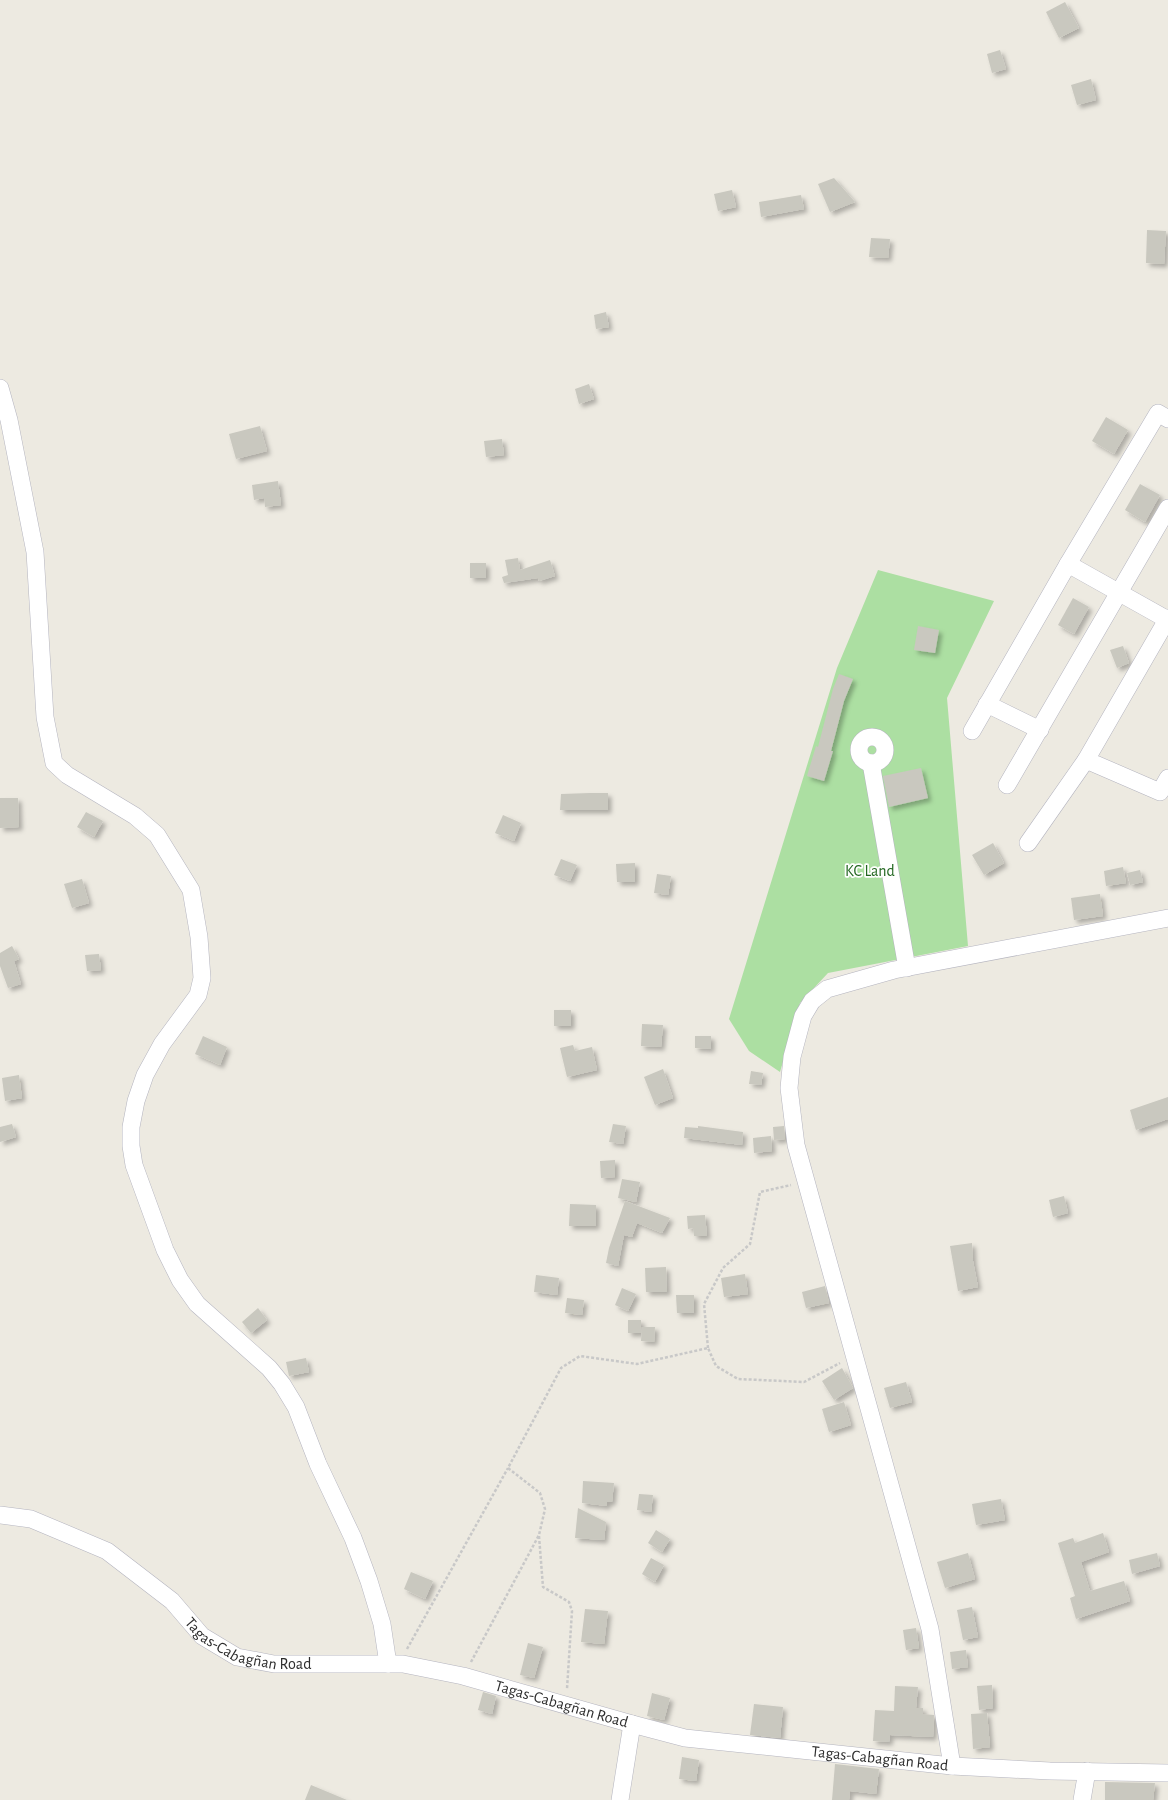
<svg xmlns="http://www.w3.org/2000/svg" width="1168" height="1800" font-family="'Alegreya Sans',sans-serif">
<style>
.green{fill:#acdfa2}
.building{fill:#c9c8bf;filter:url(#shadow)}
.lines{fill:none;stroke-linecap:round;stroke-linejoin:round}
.minor-casing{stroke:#b4b4bf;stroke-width:18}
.path{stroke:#c8c8c8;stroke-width:2.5;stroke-dasharray:3 2;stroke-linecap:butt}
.minor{stroke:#fff;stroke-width:17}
.labels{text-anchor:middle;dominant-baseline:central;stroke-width:3.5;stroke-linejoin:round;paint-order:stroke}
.park-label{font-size:16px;fill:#236721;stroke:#fff}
.street-label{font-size:16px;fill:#2d2d2d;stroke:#fff}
</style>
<defs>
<filter id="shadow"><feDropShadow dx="3.5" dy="3.5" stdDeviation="2" flood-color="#0004"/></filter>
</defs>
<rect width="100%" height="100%" fill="#edeae1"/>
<path class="green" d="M878 570 994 601 947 698 968 946 828 973 800 1003 780 1072 749 1051 729 1019 837 668Z"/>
<g class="building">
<path d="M1065 2 1079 28 1059 38 1046 12Z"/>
<path d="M1000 50 1006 69 992 73 987 54Z"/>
<path d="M1091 79 1096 100 1077 105 1071 85Z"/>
<path d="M834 178 855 202 830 212 818 184Z"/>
<path d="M732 190 736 207 718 211 714 194Z"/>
<path d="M801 195 804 209 761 217 759 202Z"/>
<path d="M1147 230 1166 231 1164 264 1146 263Z"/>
<path d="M871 238 890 239 888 258 869 257Z"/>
<path d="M606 312 609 327 596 329 594 315Z"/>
<path d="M589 384 594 399 579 404 575 389Z"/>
<path d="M1106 417 1128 430 1114 454 1092 441Z"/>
<path d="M260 426 267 451 236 459 229 434Z"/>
<path d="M502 439 504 455 486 457 484 441Z"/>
<path d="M278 481 281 505 265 507 264 498 254 500 252 485Z"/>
<path d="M1140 484 1160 495 1145 522 1125 510Z"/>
<path d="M518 558 520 570 550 560 555 576 539 581 538 578 504 583 502 577 508 575 505 560Z"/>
<rect x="470" y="563" width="16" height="15"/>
<path d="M1073 598 1089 607 1074 634 1058 625Z"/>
<path d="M918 626 939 630 935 653 914 650Z"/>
<path d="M1123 646 1129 663 1117 668 1110 650Z"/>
<path d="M839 674 853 679 844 701 831 751H833L824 781 807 776 816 746 818 747 833 689Z"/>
<path d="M921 768 928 798 889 807 883 776Z"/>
<path d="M590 793H608V810H560L561 794Z"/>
<path d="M0 798H18L19 827 0 828Z"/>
<path d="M86 812 103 821 94 837 77 827Z"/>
<path d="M503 815 521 823 514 841 495 833Z"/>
<path d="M993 843 1004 863 984 875 972 855Z"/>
<path d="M561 859 577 865 570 881 554 875Z"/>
<path d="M635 863V882H617L616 864Z"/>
<path d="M1123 867 1126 883 1106 886 1104 871Z"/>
<path d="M1140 870 1143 882 1130 885 1127 873Z"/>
<path d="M657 874 671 876 668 895 654 893Z"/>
<path d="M82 879 89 903 72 908 64 884Z"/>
<path d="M1100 894 1103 916 1074 920 1071 898Z"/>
<path d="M12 946 19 959 14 961 21 984 8 988 0 966V953Z"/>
<path d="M99 954 101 970 87 971 85 955Z"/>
<rect x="554" y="1010" width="17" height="16"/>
<path d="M642 1024 663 1025 661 1047 641 1046Z"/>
<path d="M203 1036 227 1047 220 1065 195 1054Z"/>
<path d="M695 1036H711V1049L695 1048Z"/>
<path d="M573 1045 575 1051 592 1047 597 1070 567 1077 560 1048Z"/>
<path d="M663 1069 673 1098 655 1105 644 1077Z"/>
<path d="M751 1071 763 1073 761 1085 749 1084Z"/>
<path d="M19 1075 22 1098 5 1101 2 1078Z"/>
<path d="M1168 1097V1119L1136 1130 1130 1110Z"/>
<path d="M12 1124 16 1137 0 1142V1127Z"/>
<path d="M613 1124 626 1126 623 1144 609 1142Z"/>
<path d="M698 1126 743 1132 742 1145 684 1138 685 1127 698 1128Z"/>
<path d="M784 1126 785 1139 774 1140 773 1127Z"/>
<path d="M771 1136 772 1151 754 1153 753 1138Z"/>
<path d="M615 1160V1177L601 1178 600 1161Z"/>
<path d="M622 1179 640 1182 636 1202 618 1198Z"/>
<path d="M1064 1196 1068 1213 1053 1217 1049 1200Z"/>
<path d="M625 1201 670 1218 662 1233 637 1223 632 1237 624 1235 618 1266 606 1263 609 1248Z"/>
<path d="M570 1204 596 1205V1226H569Z"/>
<path d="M705 1215 707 1236H694L693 1228 688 1229 687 1216Z"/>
<path d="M972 1243 973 1261 978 1287 958 1291 950 1246Z"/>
<path d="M666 1267 667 1292H646L645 1268Z"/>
<path d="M745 1274 748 1294 724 1297 721 1278Z"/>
<path d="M536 1275 559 1278 557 1295 534 1292Z"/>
<path d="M825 1286 829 1303 806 1308 802 1292Z"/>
<path d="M622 1288 636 1294 628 1311 615 1305Z"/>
<path d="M676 1295H694V1313H677Z"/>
<path d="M567 1298 584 1300 582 1315 565 1313Z"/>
<path d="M258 1308 267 1320 251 1333 242 1322Z"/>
<rect x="628" y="1320" width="13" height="13"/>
<path d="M642 1327H655L654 1342 641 1341Z"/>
<path d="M306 1358 309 1372 289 1376 286 1362Z"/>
<path d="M842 1368 853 1388 834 1400 822 1381Z"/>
<path d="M906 1382 912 1402 890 1408 884 1388Z"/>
<path d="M844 1402 851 1425 829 1432 822 1409Z"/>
<path d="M583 1481 614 1483 612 1502H607V1506L582 1503Z"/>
<path d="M639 1494 653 1495 651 1512 637 1510Z"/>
<path d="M1001 1499 1005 1520 976 1525 972 1504Z"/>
<path d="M578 1508 606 1522 604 1540 575 1538Z"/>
<path d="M656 1530 670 1539 662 1552 648 1543Z"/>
<path d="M1103 1533 1109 1552 1081 1562 1090 1591 1124 1581 1130 1601 1076 1619 1070 1598 1075 1596 1058 1543 1073 1538 1075 1543Z"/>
<path d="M968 1553 975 1579 945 1588 937 1562Z"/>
<path d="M1157 1553 1160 1566 1132 1574 1129 1560Z"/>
<path d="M651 1558 664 1565 655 1582 642 1574Z"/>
<path d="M411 1572 433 1581 425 1599 404 1589Z"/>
<path d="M972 1607 978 1637 963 1640 957 1610Z"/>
<path d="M585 1609 608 1611 604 1644 581 1642Z"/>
<path d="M916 1628 919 1648 906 1650 903 1630Z"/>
<path d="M528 1643 543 1647 534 1678 520 1675Z"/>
<path d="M966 1650 968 1667 952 1669 950 1652Z"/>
<path d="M992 1685 993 1708 979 1710 977 1686Z"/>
<path d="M895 1686 918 1687 916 1708H923V1714L934 1715 933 1737 890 1735 889 1742 873 1741 875 1710 894 1711Z"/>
<path d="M483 1692 496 1696 492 1714 478 1710Z"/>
<path d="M652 1693 670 1698 664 1720 647 1716Z"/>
<path d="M754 1704 783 1707 780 1738 750 1735Z"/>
<path d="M987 1713 990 1747 973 1749 971 1714Z"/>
<path d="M682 1757 699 1760 696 1781 679 1779Z"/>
<path d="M835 1764 879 1769 876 1794 850 1791 849 1800H832Z"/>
<path d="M1105 1782 1155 1783 1153 1800H1105Z"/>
<path d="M311 1785 347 1800H305Z"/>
</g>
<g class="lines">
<g class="minor-casing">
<g id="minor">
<path d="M0 388 9 420 35 552 45 717 54 763 67 775 135 816 157 835 191 890 199 937 202 978 198 995 162 1044 145 1075 136 1101 131 1127V1146L134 1165 165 1250 180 1280 197 1304 269 1368 282 1384 296 1407 318 1464 353 1538 369 1581 382 1624 388 1664"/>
<path d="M1068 564 1168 620"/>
<path d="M1168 618 1086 760 1160 792 1168 778"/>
<path d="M987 704 1040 730"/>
<path d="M972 731 1068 564 1158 413 1168 419"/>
<circle cx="872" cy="750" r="13"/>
<path d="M871 763 907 968"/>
<path d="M1007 785 1168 508"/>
<path d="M1028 843 1086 760"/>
<path id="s1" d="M0 1515 31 1519 107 1551 172 1601 202 1636 237 1657 274 1664H403L463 1676 632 1724 685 1738 952 1766 1050 1771 1168 1773"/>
<path d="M952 1766 930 1629 796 1145 789 1088 792 1057 803 1016 812 1001 827 989 894 970 1168 918"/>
<path d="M620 1800 632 1724"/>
<path d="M1082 1800 1087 1771"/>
</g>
</g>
<g class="path">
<path d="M708 1348 704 1304 723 1268 750 1244 760 1192 791 1185"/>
<path d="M539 1536 543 1587 569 1602 572 1611 567 1689"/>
<path d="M407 1649 508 1468"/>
<path d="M471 1662 539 1535 545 1509 540 1493 508 1468 561 1368 580 1356 637 1364 708 1348 716 1366 738 1379 804 1382 840 1363"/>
</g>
<use href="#minor" class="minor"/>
</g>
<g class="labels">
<g class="park-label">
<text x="870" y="871">KC Land</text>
</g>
<g class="street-label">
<text stroke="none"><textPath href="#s1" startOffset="289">Tagas-Cabagñan Road</textPath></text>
<text stroke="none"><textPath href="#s1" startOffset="613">Tagas-Cabagñan Road</textPath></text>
<text stroke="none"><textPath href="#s1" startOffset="937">Tagas-Cabagñan Road</textPath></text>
</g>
</g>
</svg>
